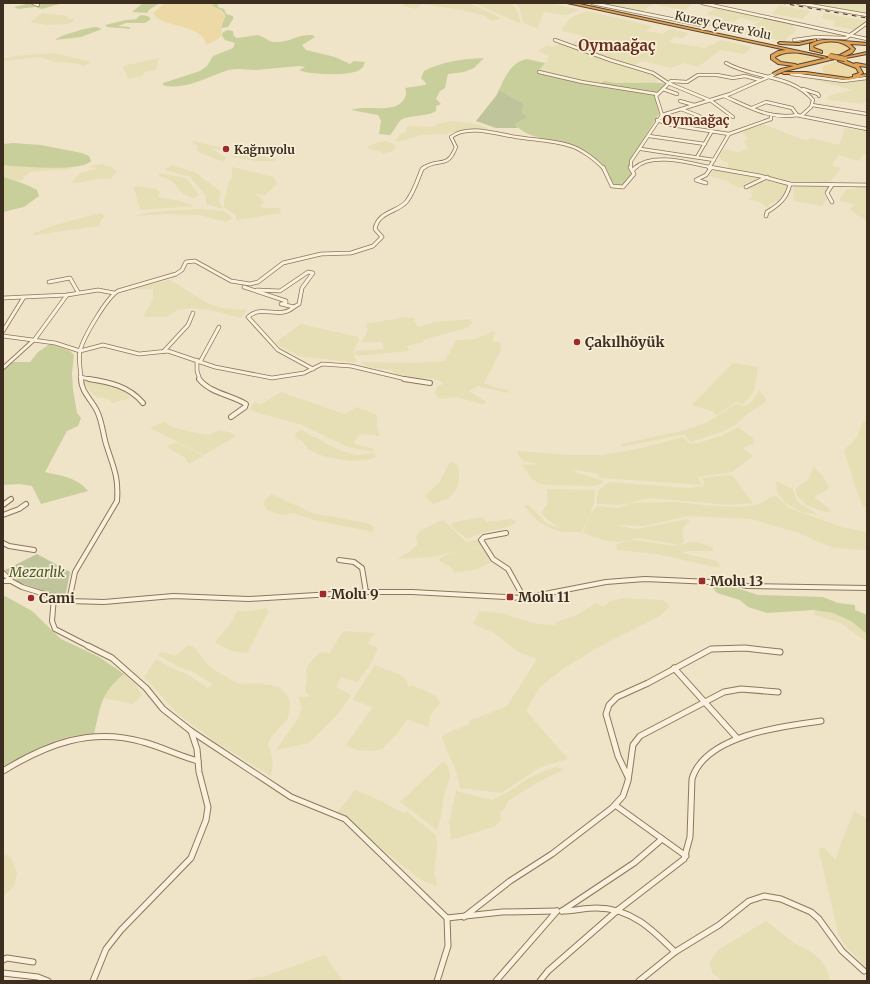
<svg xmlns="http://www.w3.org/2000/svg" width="870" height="984" font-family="Merriweather,serif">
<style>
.farmland{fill:#e6deb5}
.green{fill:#c9cf9b}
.sand{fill:#ecd9a5}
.cemetery{fill:#bfc49a}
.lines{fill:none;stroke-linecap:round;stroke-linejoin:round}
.street-far3-casing{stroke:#8d765c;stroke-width:4}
.street-far2-casing{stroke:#8d765c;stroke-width:4.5}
.street-far1-casing{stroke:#8d765c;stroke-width:6}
.street-casing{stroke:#8d765c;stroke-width:7}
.highway-casing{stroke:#5b4430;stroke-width:2}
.street-far3{stroke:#faf1dc;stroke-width:2.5}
.street-far2{stroke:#faf1dc;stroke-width:3}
.street-far1{stroke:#faf1dc;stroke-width:4}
.street{stroke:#faf1dc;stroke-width:5}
.highway{fill:#e0a458;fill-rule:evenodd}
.rail{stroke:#3d2e20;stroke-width:1;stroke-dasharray:4.5 4.5;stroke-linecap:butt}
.highway-bridge-casing{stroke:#5b4430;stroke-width:6;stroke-linecap:butt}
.highway-bridge{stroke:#e0a458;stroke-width:4.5}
.poi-dot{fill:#9e2a2b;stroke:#f7eed8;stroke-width:1.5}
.labels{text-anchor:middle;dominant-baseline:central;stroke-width:3.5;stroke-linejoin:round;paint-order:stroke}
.far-street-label{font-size:12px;fill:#3d2e20;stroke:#f7eed8}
.far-poi-label{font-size:12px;font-weight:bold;fill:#3d2e20;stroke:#f7eed8;text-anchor:start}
.far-quarter-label{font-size:13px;font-weight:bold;fill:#6b2e1e;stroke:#f7eed8}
.poi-label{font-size:14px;font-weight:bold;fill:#3d2e20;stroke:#f7eed8;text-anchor:start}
.park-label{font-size:14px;font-style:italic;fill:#4d5a26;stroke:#f7eed8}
.far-district-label{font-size:15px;font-weight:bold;fill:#6b2e1e;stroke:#f7eed8}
</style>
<rect width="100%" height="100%" fill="#f0e4c8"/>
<g class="farmland">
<path d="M389 3H469L501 18 493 21 483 15 466 11 422 4 416 9 412 8 402 6 405 4Z"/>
<path d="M474 3H512L516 8 521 24Z"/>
<path d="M515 3H550L579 10 566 15 544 12 537 28 523 23 520 9Z"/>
<path d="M598 3H693L684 11 654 4 641 12Z"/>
<path d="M801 3H867V14L843 9Z"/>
<path d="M779 5 810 11 803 19 772 14Z"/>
<path d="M717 7 763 17 757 22 740 18 734 22 727 21 744 25 740 32 703 25 711 17 722 20 723 18 706 14Z"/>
<path d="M587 11 652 26 646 31 663 34 670 29 689 33 682 38 674 37 669 42 705 48 721 40 752 47 744 54 720 50 698 67 684 63 671 68 642 61 634 66 597 54 572 44 584 36 562 31V28L570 18Z"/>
<path d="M42 13 68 16 67 18 76 20 68 24 46 25 30 22Z"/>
<path d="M824 13 867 21V22L856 30 833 26 835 21 821 18Z"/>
<path d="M765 18 794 25 793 27 797 29 785 41 741 33Z"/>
<path d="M564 42 626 65 625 67 652 75 657 77 658 80 657 82H636L624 84 604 81 601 84 538 71 541 66 547 61 549 56 538 51 547 45 553 47Z"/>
<path d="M54 53 91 62 84 66 74 63 55 62 40 57 3 61V59L15 56Z"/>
<path d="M159 58 156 70 145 72 142 76 128 79 123 66Z"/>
<path d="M817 77 844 82 867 79V100L863 104 828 100 827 98 831 95 853 90 814 80Z"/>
<path d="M454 121 476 124 490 129 461 130 445 134 420 135 399 142 394 140 398 138 400 134 407 132 406 128 409 126 433 127 441 123Z"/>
<path d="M763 124 801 139 808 140 810 138 839 145 845 128 867 131V155L864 154 859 161 838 155 832 166 841 168 831 181 827 182H793L726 169 729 164 721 160 719 157 724 149 739 152 748 148 744 142 748 138 741 132Z"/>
<path d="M193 141 227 149 225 151 210 148 227 158 223 162 199 152 196 149 199 147 192 142Z"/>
<path d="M386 141 395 145 394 151 383 154 378 150 367 149 369 146 378 142Z"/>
<path d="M237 153 254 154 277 159 274 161H256L231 157 232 155Z"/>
<path d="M102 164 113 168V170H117L111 179H98L77 183 72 182 80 173 98 168 88 167Z"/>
<path d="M3 165 33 168 75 166 70 169 30 172 20 181 3 177Z"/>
<path d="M172 165 196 173 221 192 219 201 223 209 206 204V195L190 177 165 170Z"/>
<path d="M232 167 274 177 277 184 265 195 254 193 265 202 260 206 263 208H280L281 213 236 220V215L224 207V203L228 184 232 177Z"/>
<path d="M714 170H724L765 177 739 188 724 180 710 176Z"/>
<path d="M158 173 186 178 199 195 193 198 182 193 172 181 160 176Z"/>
<path d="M767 178 789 186 788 192 779 202 776 201 769 205 771 209H769L759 202 748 199 752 197 751 194 753 192 749 187Z"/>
<path d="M794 184 829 185 824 195 827 198 822 206 793 201Z"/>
<path d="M137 186 156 189 160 192 158 196 161 198 176 200 195 206 140 210 134 188Z"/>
<path d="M856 186H867V219L864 220 850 210 854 205 839 200 847 189H855Z"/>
<path d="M199 209 223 211 229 214 232 219 225 222 200 215 165 214 131 216 152 212Z"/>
<path d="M100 213 106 216 101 219 99 226 36 235 32 234 55 225Z"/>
<path d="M170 280 209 304 223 308 247 310 240 318 211 310 191 308 177 310 167 317H143L153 299V289L126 290Z"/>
<path d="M405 317 413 318 418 327 435 322 458 320 469 319 473 323 466 328 423 340V342L407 346 409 351 359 356 355 354 356 351 384 349 382 342H362L368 330 366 324Z"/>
<path d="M301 324 358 337 359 339 353 352 357 363 299 356 279 346 276 342Z"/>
<path d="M494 331 493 342H500L501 350 484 383 497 388 507 389 509 391 507 393 478 386 469 391 485 401V403L482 404 457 397 440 399 435 394 437 387 443 384 440 381 428 378 411 379 398 376 391 370 367 367 361 362 412 363 445 361 456 340 476 339Z"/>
<path d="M733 363 758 367 754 391 747 401 742 404 736 402 717 415 711 411 692 405Z"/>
<path d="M85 379 120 389 126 392 130 398 113 403 106 398H98L92 393 82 380Z"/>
<path d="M759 390 766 399 765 403 750 412 735 425 719 433 690 442 685 435H681L621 447V444L682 431 706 423 736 404 745 406 747 405 753 400Z"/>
<path d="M281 392 344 414 357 407 377 415V427L380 436 363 434 358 436 354 444 374 449 373 452 348 447 302 425 258 413 250 409 255 402 261 404Z"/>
<path d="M867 420V507L863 506 856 489 844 450 857 437 863 422Z"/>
<path d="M164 422 172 427 192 432 208 435 220 430 228 432 236 436 204 455 150 428Z"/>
<path d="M738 427 753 438 754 443 743 448 753 456 732 472 698 477 702 485 603 478 598 477 599 474 571 469 578 473 604 481 598 485 590 486 547 485 538 483 531 478 522 465 538 464 524 461 518 455V451L570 455H602L642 448 683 437 689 443H698L721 436Z"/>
<path d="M301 430 341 451 357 455 374 453 377 457 366 460 349 461 323 456 308 449 302 441 295 437 296 433Z"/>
<path d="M176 442 192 450 203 456 189 464 184 457 167 447Z"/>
<path d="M450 462 456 464 459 470V479L457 489 447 499 433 504 425 496 439 483Z"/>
<path d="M814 467 823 476 829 487 827 490 814 497 828 508 830 511 828 513 808 506 797 496 796 488 808 480Z"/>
<path d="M726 475 733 476 753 503 729 505 650 498 620 505 597 504 598 491 609 482 689 488 703 486 704 481 701 478Z"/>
<path d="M776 481 793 489 797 501 818 515 802 512 785 503 777 492Z"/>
<path d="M547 489 595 490 594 504 582 532H563L550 528 539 522 524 506 528 505 548 524 560 528 548 520 541 513 548 503Z"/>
<path d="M272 494 312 513 366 523 372 525 374 529 373 532 314 520 293 513 283 515 275 513 267 510 264 505 265 500Z"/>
<path d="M775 495 789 508 842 527 867 532V550L833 548 796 532 751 519 687 516 645 526 613 525 637 529 687 519 690 522 684 526 682 532 684 542 679 545 639 538 620 542 606 541 583 533 590 514 597 506 618 508 630 503 677 502 713 506 743 507 759 504Z"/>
<path d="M483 517 487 522 512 519 517 522 507 527 478 534 467 539 451 526 452 523 460 521Z"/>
<path d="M443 520 466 542 479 539 483 546 473 549 484 547 492 562 475 570 458 572H454L451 567 439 561V559L448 554 463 550 432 557 397 559 411 551 418 544 416 536 421 530Z"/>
<path d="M633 540 675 546 692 542 701 543 713 548V551H692L683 552V553L717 561 721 567H714L656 554 617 550 616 544Z"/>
<path d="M624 598 662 600 667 603 669 607 660 616 595 649 563 669 539 688 526 711 568 759 541 767 501 793 460 788 457 774 442 738 443 735 469 724V721L507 706 537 659 519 652 494 633 473 624 480 611 501 613 537 624 556 625 555 622 577 615 596 603 603 607 611 601Z"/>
<path d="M266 608 269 611 247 653 232 651 215 642 231 623 237 611H251Z"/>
<path d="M814 610 828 612 847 618 867 634V642L841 623 814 615Z"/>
<path d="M343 631 375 633 367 644 378 648 370 665 357 682 341 677 336 687 351 695 338 714 309 743 276 750 300 716 302 707 298 697H311L306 693 305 689 307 680 306 671 308 665 320 652 330 653Z"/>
<path d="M187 646H193L210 667 233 681 240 684 254 683 272 685 280 688 288 696 290 706 288 718 272 736 268 744 273 762 271 776 216 742 178 714 144 677 156 659 170 667 188 675 208 688 212 684 195 673 179 667 158 655 162 652 176 656Z"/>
<path d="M375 665 400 675 406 680 409 688 412 685 436 696 440 703 430 715 429 727 407 719 396 735 382 749 371 751 357 750 346 745 373 707 352 700Z"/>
<path d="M124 674 136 685 142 695 133 704 102 698 112 685Z"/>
<path d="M444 761 448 767 450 776 443 800 441 816 437 830 400 802Z"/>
<path d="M555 767 561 768 563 770 538 782 507 802 505 809 500 813 501 820 496 826 451 840 449 822 456 791 492 800 508 792 529 778Z"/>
<path d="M355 790 379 800 404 813 406 811 436 835 437 848 434 873 437 886 423 881 404 867 367 836 350 819 337 813Z"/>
<path d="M854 811 867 819V972L861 962 844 944 838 933 819 850 820 848H825L835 860Z"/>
<path d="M3 854 11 857 17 872 15 885 3 897Z"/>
<path d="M766 921 794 943 810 951 821 960 827 970 830 981H723L713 974 709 963 718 950Z"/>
<path d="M325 955 343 981H242L261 976 262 977Z"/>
</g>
<g class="green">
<path d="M30 3H63L42 9 35 7 18 9 14 7Z"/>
<path d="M143 3H160L150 9 147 13 132 12Z"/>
<path d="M213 3H218V7L224 9 226 14 233 16V19L228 27 221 28 225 15 221 10 212 6Z"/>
<path d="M141 15 148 16 151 19 145 23H126L118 26 129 27 131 29 107 27 105 25 126 20 137 19 138 17Z"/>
<path d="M97 27 102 29 81 37 55 40C60 35 89 27 97 27Z"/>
<path d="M228 30 233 31 234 36 237 38 258 35C265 37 268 42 275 42 288 43 298 34 312 35L315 37 302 45 306 50 335 57 350 64 354 61 365 62C364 64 364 66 362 68 355 77 309 75 299 70L305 67 299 66C285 67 270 69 256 70 244 70 235 67 223 72 206 78 182 91 163 85V83L200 71 207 66 213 56 233 48 235 43 225 40 222 36 223 32Z"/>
<path d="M484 58 474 68 464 72 448 74 445 88 440 91 436 99 441 104 436 106V111C425 118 405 114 399 122 396 126 394 131 390 135L379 134 381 121 378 115 351 110C365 106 379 110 393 107 401 105 409 97 405 88L425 85 426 83 421 78 424 71C444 61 462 59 484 58Z"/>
<path d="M527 59 545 63 538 71 600 84 604 81C625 86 645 80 666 84L655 95 659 114 630 161 629 168 633 174 623 185 616 186 612 184C610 172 603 164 593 157 586 153 580 148 572 145 555 139 527 140 515 124L528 117 522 112 524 104 499 90C505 77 511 62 527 59Z"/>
<path d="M13 143 41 145 82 153 89 156 91 161C82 172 18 167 3 165V144Z"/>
<path d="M3 177C15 180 26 184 37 190L39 196 24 207 3 212Z"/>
<path d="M50 344 70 351 74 355 72 373 73 389 77 413 81 418 78 426 67 431 45 472C61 476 77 477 88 491L41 504 32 486 19 484 3 485V369L13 362H30L38 352Z"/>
<path d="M715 585 734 587 758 595 823 597 838 603 855 605V610L867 615V634L851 621 833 613 814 610 767 613 748 607 740 600 717 593 713 588Z"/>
<path d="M3 595 32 611 61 639 99 657 124 674C100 693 101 706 94 734 61 734 30 751 3 767Z"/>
</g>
<g class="sand">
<path d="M165 3H213L212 6 221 10V13L226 16 221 26 222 35 217 40 206 45C204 23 161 29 153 13Z"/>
<path d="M833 41 847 45 852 50C842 60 821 55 812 46L818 42Z"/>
<path d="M784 52 797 53 826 59C814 61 781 70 775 57Z"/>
<path d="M837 61 855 66 860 72C852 81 831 78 823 71V66Z"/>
</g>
<g class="cemetery">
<path d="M499 90 524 104 522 112 528 117 515 124 518 128H496L476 121 496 96Z"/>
<path d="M37 554 70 572 65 598 18 582 5 570Z"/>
</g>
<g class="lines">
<g class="street-far3-casing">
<g id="street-far3">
<path d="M33 3 38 5"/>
<path d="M592 3 701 25"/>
<path d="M702 3 867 39"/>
<path d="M798 3 867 15"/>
<path d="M555 40 610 60 653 73 668 83 709 100"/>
<path d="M794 40 816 37 846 38 867 23"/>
<path d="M726 63C753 79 792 74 813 100L811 107 801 116 797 115 792 108 766 102 752 108"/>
<path d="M539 72 582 82 657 94"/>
<path d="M791 74 843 81 867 78"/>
<path d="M663 89 677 94"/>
<path d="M803 89 818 94 819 96"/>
<path d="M724 96C749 107 770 120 798 115"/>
<path d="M710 100 733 117"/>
<path d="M680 101 694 105"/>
<path d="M812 105 867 114"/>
<path d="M681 109 699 116 704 120"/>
<path d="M662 115 656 96 671 81 687 82 698 75H717L733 78 745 76 760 80"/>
<path d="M801 116 867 129"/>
<path d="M657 120 671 125 729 134 709 168"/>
<path d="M729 134 771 119V117"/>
<path d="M649 136 705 144"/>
<path d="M641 149 714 160"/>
<path d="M697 157 712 131"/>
<path d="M423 168C440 157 447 170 456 147L451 137C467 124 497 134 516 137 535 140 553 140 571 146 581 149 596 160 603 168"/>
<path d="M631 168V161L662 115 730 94 775 74"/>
<path d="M635 168C652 151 693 164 714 168"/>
</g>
</g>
<g class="street-far2-casing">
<g id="street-far2">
<path d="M603 167 612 186 623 187 634 174 630 167"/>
<path d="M709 167 760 176 790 184 867 185"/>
<path d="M632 171 636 167"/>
<path d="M706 183 696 180 706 175 711 168"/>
<path d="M832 185 827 193 832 202"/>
<path d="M746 187 767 177"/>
<path d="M766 216 767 212C779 205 787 198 790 184"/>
<path d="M49 282 70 278 78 292"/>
<path d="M244 287 286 301V303L281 304 294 307C280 320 261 304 248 317L278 350 313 369"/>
<path d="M257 290 280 291 308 272 313 273 302 288 299 304 294 307"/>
<path d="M3 298 67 295 98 290 114 293"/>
<path d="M3 331 24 297"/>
<path d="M3 336 55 343 80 351 103 345 139 354 168 351 215 367 272 378 304 373 322 364 351 366 410 380"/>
<path d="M164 351 188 325 193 313"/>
<path d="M197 360V371L200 380"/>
<path d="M200 362 219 327"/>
<path d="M3 368 35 339 67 295"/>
<path d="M80 377 94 380"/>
<path d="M81 380C81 371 78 360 80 351 83 338 107 297 118 291L176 274 182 270 186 262 195 261 231 281 250 284 258 282 283 263 321 254 351 253 373 246 382 237 375 229C378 211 399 212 407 201 414 192 418 179 422 169L425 167"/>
</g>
</g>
<g class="street-far1-casing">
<g id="street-far1">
<path d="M89 379C109 382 129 386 143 403"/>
<path d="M199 379C210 393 231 395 246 404L245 407 231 417"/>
<path d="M404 379 430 383"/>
<path d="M3 505 11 499"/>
<path d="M3 515 19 509 26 504"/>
<path d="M506 533 484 537 481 540 493 559 508 569 524 598"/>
<path d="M3 543 9 546 34 550"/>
<path d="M339 560 354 562 362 568 366 592"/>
<path d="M3 573 11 581 22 587 54 597 69 601 104 602 173 596 249 599 366 592H412L524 598 606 582 645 579 733 583 747 586 867 588"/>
<path d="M3 581H11"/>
<path d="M54 597 52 621 55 629 90 647"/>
<path d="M69 601 75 572 117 501C119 476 113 467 106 444 103 434 102 421 97 411 92 400 81 392 81 379"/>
</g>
</g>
<g class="street-casing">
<g id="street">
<path d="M88 646 112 658 146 688 163 709 191 731 291 797 345 819 447 918 448 946 437 981"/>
<path d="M674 668 737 738"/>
<path d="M3 771C47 744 91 727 143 742 162 747 179 756 198 761"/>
<path d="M628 777 618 756 606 714 609 705 617 697 648 683 711 649 745 648 780 652"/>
<path d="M615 805 686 856"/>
<path d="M562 911C573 911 585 908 596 908 631 908 652 929 675 952"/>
<path d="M562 911 634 863 662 839"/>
<path d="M464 917 510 881 552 854 612 808 623 796 628 781 633 745 640 736 724 692 741 689 778 692"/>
<path d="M447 918 502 912 557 911"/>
<path d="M3 960 7 958 33 962"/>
<path d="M3 973 38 977 48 981"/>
<path d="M93 981 106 949 121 930 191 858 206 820 208 807 199 772 197 749 191 731"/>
<path d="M496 981 557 911"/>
<path d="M540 981 548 971 619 909 684 859 690 837 692 779C705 735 783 726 821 721"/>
<path d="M639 981 675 952 719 925 749 901 764 896 781 899 811 912 819 919 842 951 864 971"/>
</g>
</g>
<g class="highway-casing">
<g id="highway">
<path d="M567 3H575L827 57 825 58C808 55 791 48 775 57V58L781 62 795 64 797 65 840 55 851 49C841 39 824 40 813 46L814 48 822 51V53L810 50V44C821 38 832 40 844 41 852 42 859 42 867 43V45L850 44 855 49 852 53 843 57 785 71 775 75H773V73L781 69 794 66 778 64 771 59V55L778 51 786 50Z"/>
<path d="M815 39H816V41L799 45 780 44 778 43 780 42 799 43Z"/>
<path d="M867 52V54L846 58 844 57Z"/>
<path d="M838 59H842L854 64 856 63 867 65V67L859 66 863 73 860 75 867 74V76L848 80 806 74H784L782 73 784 72H806L848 78 853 77V75L859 73 856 68 838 61Z"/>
</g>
</g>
<use href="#street-far3" class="street-far3"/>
<use href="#street-far2" class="street-far2"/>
<use href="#street-far1" class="street-far1"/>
<use href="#street" class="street"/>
<use href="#highway" class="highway"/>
<path class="rail" d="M781 3 867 18"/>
<g class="highway-bridge-casing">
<path id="highway-bridge" d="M830 56 845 59"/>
</g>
<use href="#highway-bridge" class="highway-bridge"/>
</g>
<g class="poi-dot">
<circle cx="226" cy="149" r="4"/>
<circle cx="577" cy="342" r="4"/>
<rect x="698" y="577" width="8" height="8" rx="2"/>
<rect x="319" y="590" width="8" height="8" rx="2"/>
<rect x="506" y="593" width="8" height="8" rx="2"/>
<circle cx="31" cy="598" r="4"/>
</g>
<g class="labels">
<g class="far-street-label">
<text transform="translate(723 25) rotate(12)">Kuzey Çevre Yolu</text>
</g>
<g class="far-poi-label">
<text x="234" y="149">Kağnıyolu</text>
</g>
<g class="far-quarter-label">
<text x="696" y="120">Oymaağaç</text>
</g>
<g class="poi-label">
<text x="585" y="342">Çakılhöyük</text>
<text x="710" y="581">Molu 13</text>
<text x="331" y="594">Molu 9</text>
<text x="518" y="597">Molu 11</text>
<text x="39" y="598">Cami</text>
</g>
<g class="park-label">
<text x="37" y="572">Mezarlık</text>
</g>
<g class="far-district-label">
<text x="617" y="45">Oymaağaç</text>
</g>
</g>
<rect width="870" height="984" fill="none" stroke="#3d2e20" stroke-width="8"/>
</svg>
